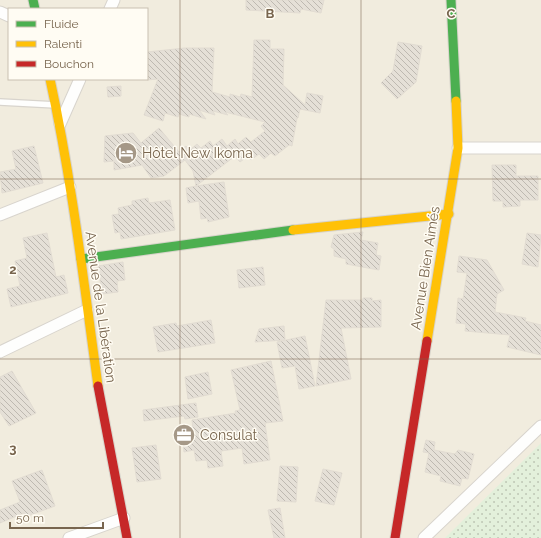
<svg xmlns="http://www.w3.org/2000/svg" width="541" height="538" font-family="Raleway,sans-serif">
<style>
.residential{fill:#f1ecde;fill-rule:evenodd}
.grass{fill:url(#grass-dots)}
.building{fill:url(#building-back-hatch);stroke:#e2dcd2}
.lines{fill:none;stroke-linecap:round;stroke-linejoin:round}
.lane-casing{stroke:#d8d4cd;stroke-width:8}
.street-casing{stroke:#d8d4cd;stroke-width:13}
.fast-casing{stroke:#d7d3ca;stroke-width:11}
.slow-casing{stroke:#d7d3ca;stroke-width:11}
.jam-casing{stroke:#d7d3ca;stroke-width:11}
.lane{stroke:#fefefd;stroke-width:5.5}
.street{stroke:#fefefd;stroke-width:11}
.fast{stroke:#4caf50;stroke-width:9}
.slow{stroke:#ffc107;stroke-width:9}
.jam{stroke:#c62828;stroke-width:9}
.grid{fill:none;stroke:#78654e;stroke-width:1;stroke-opacity:0.55}
.labels{text-anchor:middle;dominant-baseline:central;stroke-width:3;stroke-linejoin:round;paint-order:stroke}
.poi-label{font-size:14px;fill:#78654e;stroke:#fffcf3;text-anchor:start}
.street-label{font-size:14px;fill:#78654e;stroke:#fffcf3}
.grid-label{font-size:13px;text-anchor:middle;font-weight:bold;fill:#78654e;stroke:#fffcf3;stroke-width:3;stroke-linejoin:round;paint-order:stroke}
</style>
<defs>
<pattern id="grass-dots" width="8" height="8" patternUnits="userSpaceOnUse"><rect width="8" height="8" fill="#e3f0db"/><path d="M2 2h.1M6 6h.1" fill="none" stroke="#bdc6b4" stroke-width="1.8" stroke-linecap="round"/></pattern>
<pattern id="building-back-hatch" width="6" height="6" patternUnits="userSpaceOnUse"><rect width="6" height="6" fill="#e5e0d7"/><path d="M-1 5l2 2M0 0l6 6M5-1l2 2" fill="none" stroke="#beb9b1"/></pattern>
</defs>
<rect width="100%" height="100%" fill="#f8f7f0"/>
<path class="residential" d="M0 0H541V538H0ZM9 9H147V79H9Z"/>
<path class="grass" d="M541 443V538H445Z"/>
<g class="building">
<path d="M246 0H324L321 13 301 9 300 13 246 10Z"/>
<path d="M254 40H270V49H284L283 85 305 105 307 93 323 96 320 113 300 109 298 118H297L292 146 289 145 275 156 271 153 264 159 259 154 251 160 248 156 240 162 235 156 196 186 224 182 229 217 208 222 207 218 201 219 199 201 188 203 186 188 196 186 193 171 185 160 164 176 151 178 142 165 114 170V161L104 162 105 136 133 133 141 143 159 128 179 152 186 146 190 150 197 144 201 148 210 141 213 146 222 139 227 146 235 139 238 144 246 137 251 142 265 131 261 126 265 122 225 112 228 115 213 111 215 115 199 110 206 119 189 114V117L179 114 178 117 165 113 163 121 144 115 158 79 147 80V52L185 48H214L212 92 230 97V94L240 97 241 94 252 97Z"/>
<path d="M398 42 422 46 416 82 397 99 381 83 393 71Z"/>
<path d="M121 86V96L108 97 107 87Z"/>
<path d="M34 146 43 183 2 193 0 172 16 169 12 151Z"/>
<path d="M492 165H516V176H538V200H520V206L503 207V201H493Z"/>
<path d="M148 198 149 203 170 200 175 230 121 239 120 232 115 233 112 215 119 214 118 208 132 205V201Z"/>
<path d="M363 232 361 240 378 243 376 255 381 256 379 270 346 264V259L334 256V249L331 247 334 235Z"/>
<path d="M47 233 56 277 64 275 68 293 11 307 7 289 20 286 15 261 27 258 23 238Z"/>
<path d="M527 233 541 235 538 267 522 264Z"/>
<path d="M459 256 487 260 504 290 497 294 495 312 526 318 525 321 541 325V355L507 347 510 335 465 331 466 324 456 323 458 298 463 299 467 273 457 272Z"/>
<path d="M123 262 125 280 117 281 118 292 102 294 98 266Z"/>
<path d="M263 267 265 285 239 288 237 270Z"/>
<path d="M363 298H372V301L381 300V327L341 328 351 379 316 386 326 300H363Z"/>
<path d="M211 320 215 343 158 352 153 327 176 323 177 326Z"/>
<path d="M284 326 285 340 255 342 259 329Z"/>
<path d="M305 336 315 386 299 389 295 366 282 368 277 342Z"/>
<path d="M271 361 283 421 265 423 270 460 244 464 242 448 221 451 223 466 208 468 207 460 196 461 194 450 184 452 183 441 194 439 192 420 236 413 235 411 240 410 231 370Z"/>
<path d="M12 371 36 413 9 426 0 412V377Z"/>
<path d="M208 372 212 394 188 399 185 377Z"/>
<path d="M196 403 198 417 185 419 184 416 144 421 143 410Z"/>
<path d="M426 440 435 442 434 450 455 454 458 450 474 454 468 479 462 478 460 486 440 481 441 476 425 472 429 453 423 452Z"/>
<path d="M156 445 161 479 137 482 132 448Z"/>
<path d="M280 466 298 467 296 502 277 501Z"/>
<path d="M323 469 342 473 334 505 315 501Z"/>
<path d="M42 470 55 506 25 517 24 513 0 523V510L20 502 12 481Z"/>
<path d="M280 508 285 538H274L268 510Z"/>
</g>
<g class="lines">
<g class="lane-casing">
<path id="lane" d="M0 102 56 105"/>
</g>
<g class="street-casing">
<g id="street">
<path d="M110 9 114 0"/>
<path d="M0 12 9 16"/>
<path d="M60 124 80 79"/>
<path d="M458 148H541"/>
<path d="M0 215 70 187"/>
<path d="M0 352 87 310"/>
<path d="M69 538 124 518"/>
<path d="M424 538 541 426"/>
</g>
</g>
<g class="fast-casing">
<g id="fast">
<path d="M33 0 35 9"/>
<path d="M451 0 456 101"/>
<path d="M81 259 293 230"/>
</g>
</g>
<g class="slow-casing">
<g id="slow">
<path d="M50 79C72 180 84 284 98 386"/>
<path d="M293 230 449 214"/>
<path d="M427 341 458 148 456 101"/>
</g>
</g>
<g class="jam-casing">
<g id="jam">
<path d="M98 386 127 538"/>
<path d="M395 538 427 341"/>
</g>
</g>
<use href="#lane" class="lane"/>
<use href="#street" class="street"/>
<use href="#fast" class="fast"/>
<use href="#slow" class="slow"/>
<use href="#jam" class="jam"/>
</g>
<path class="grid" d="M180 0V538M361 0V538M0 179H541M0 359H541"/>
<defs>
<g id="hotel-disc" transform="scale(1.15)"><circle r="9.5" fill="#a59887" stroke="#fffcf3"/><path d="M-6-4.5h1.5V1H6V5H4.5V3h-9V5H-6ZM-4 0a1.8 1.8 0 1 1 3.6 0ZM.5 0V-2.5h3Q6-2.5 6 0Z" fill="#fff"/></g>
<g id="office-disc" transform="scale(1.15)"><circle r="9.5" fill="#a59887" stroke="#fffcf3"/><path d="M-6-3h4V-5.5h4V-3h4V5H-6ZM-1-4.5V-3h2v-1.5ZM-6 0V1H6V0Z" fill="#fff"/></g>
</defs>
<g fill-rule="evenodd">
<use href="#hotel-disc" x="126" y="153"/>
<use href="#office-disc" x="184" y="435"/>
</g>
<g class="labels">
<g class="poi-label">
<text x="142" y="153">Hôtel New Ikoma</text>
<text x="200" y="435">Consulat</text>
</g>
<g class="street-label">
<text transform="translate(425 268) rotate(-81)">Avenue Bien Aimés</text>
<text transform="translate(101 307) rotate(82)">Avenue de la Libération</text>
</g>
</g>
<g class="grid-label">
<text x="270" y="18">B</text>
<text x="451" y="18">C</text>
<text x="13" y="274">2</text>
<text x="13" y="453">3</text>
</g>
<rect x="8" y="8" width="140" height="72" fill="#fffcf3" stroke="#c9c0b1"/>
<rect x="16" y="21" width="20" height="6" fill="#4caf50" stroke="#c9c0b1"/>
<text x="44" y="28" font-size="12" fill="#78654e">Fluide</text>
<rect x="16" y="41" width="20" height="6" fill="#ffc107" stroke="#c9c0b1"/>
<text x="44" y="48" font-size="12" fill="#78654e">Ralenti</text>
<rect x="16" y="61" width="20" height="6" fill="#c62828" stroke="#c9c0b1"/>
<text x="44" y="68" font-size="12" fill="#78654e">Bouchon</text>
<path d="M10 522v6h93v-6" fill="none" stroke="#78654e" stroke-width="2"/>
<text x="16" y="522" font-size="12" fill="#78654e" stroke="#fffcf3" stroke-width="3" paint-order="stroke">50 m</text>
</svg>
